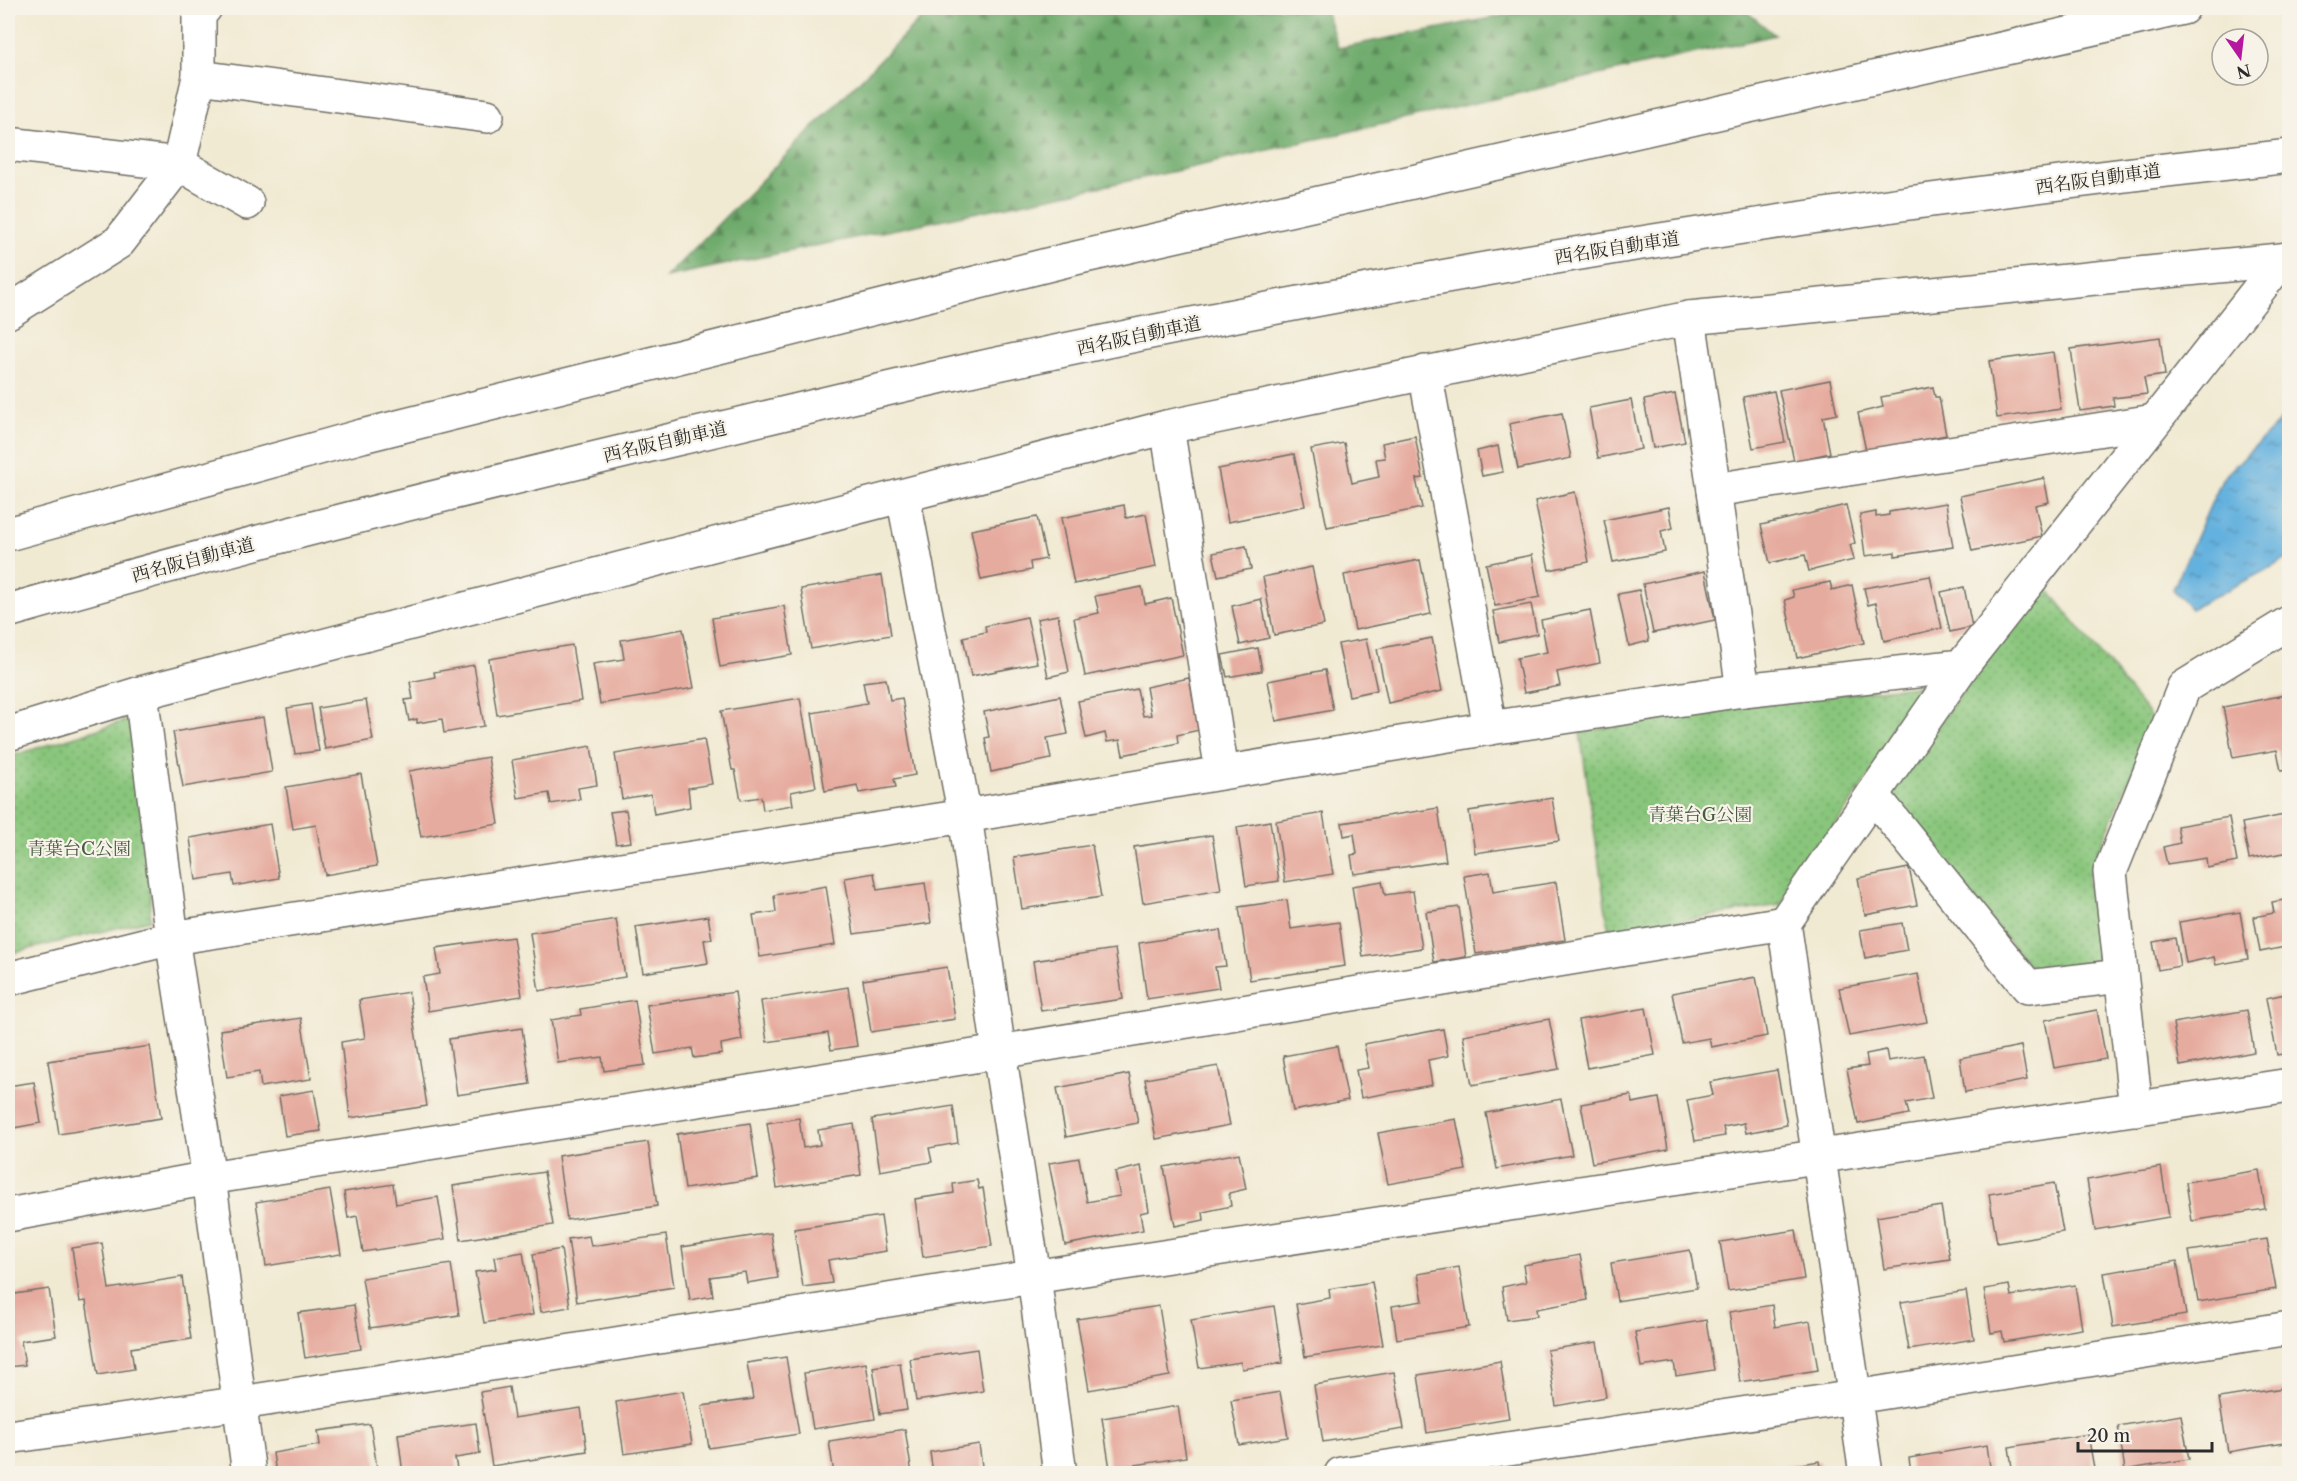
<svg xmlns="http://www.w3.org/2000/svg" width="2297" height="1481" font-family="'Libre Caslon Text','Noto Serif JP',serif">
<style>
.forest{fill:url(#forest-firs);stroke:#4c6b4c;stroke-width:1.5}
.park{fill:url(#park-dots);stroke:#5a7854;stroke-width:1.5}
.water{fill:url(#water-ripples);stroke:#486e84;stroke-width:1.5}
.building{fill:#e6ab9f}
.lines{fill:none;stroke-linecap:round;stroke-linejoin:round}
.minor-casing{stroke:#706e66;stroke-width:36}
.highway-casing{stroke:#706e66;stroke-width:36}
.minor{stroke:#fff;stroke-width:33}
.highway{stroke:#fff;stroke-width:33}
.labels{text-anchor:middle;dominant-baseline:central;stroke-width:4.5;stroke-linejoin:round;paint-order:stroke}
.street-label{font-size:18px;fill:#2b2b2b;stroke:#f7f3e8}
.park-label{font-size:18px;fill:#475a43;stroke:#f7f3e8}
</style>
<defs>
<pattern id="forest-firs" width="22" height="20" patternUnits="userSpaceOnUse" patternTransform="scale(1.5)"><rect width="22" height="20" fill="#6eab6c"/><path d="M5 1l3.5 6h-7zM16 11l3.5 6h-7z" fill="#5b8b59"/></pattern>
<pattern id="park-dots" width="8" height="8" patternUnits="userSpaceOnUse" patternTransform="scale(1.5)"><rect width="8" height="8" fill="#89c67c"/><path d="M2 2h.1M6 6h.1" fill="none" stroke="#70a166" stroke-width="1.8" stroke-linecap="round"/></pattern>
<pattern id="water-ripples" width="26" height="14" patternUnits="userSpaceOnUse" patternTransform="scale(1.5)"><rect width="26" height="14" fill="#64b1de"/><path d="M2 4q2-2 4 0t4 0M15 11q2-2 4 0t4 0" fill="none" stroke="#5390b4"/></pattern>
</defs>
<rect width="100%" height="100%" fill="#f7f3e8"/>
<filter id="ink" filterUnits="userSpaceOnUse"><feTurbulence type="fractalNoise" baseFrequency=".0167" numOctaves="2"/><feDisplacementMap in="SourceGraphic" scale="12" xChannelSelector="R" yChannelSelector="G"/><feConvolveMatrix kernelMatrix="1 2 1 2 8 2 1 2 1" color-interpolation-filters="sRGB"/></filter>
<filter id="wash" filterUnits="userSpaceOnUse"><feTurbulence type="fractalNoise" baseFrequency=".008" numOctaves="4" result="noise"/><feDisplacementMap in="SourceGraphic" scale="24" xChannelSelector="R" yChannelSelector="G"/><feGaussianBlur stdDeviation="1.35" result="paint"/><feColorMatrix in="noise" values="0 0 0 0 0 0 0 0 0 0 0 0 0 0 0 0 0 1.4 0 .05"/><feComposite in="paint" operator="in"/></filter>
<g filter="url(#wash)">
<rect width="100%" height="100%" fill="#f1ead3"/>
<path class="forest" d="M931 8H1325L1338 48 1542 8H1742L1775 35 1176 171 666 277Z"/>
<g class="park">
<path d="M2043 583 2154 721 2087 879 2107 962 2032 970 1888 793Z"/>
<path d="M1933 684 1780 905 1609 932 1580 732 1752 704Z"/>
<path d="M128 720 152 778 150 920 8 954V757Z"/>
</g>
<path class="water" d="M2289 412V558L2191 609 2173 589 2222 479Z"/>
<g id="blocks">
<g class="building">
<path d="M2160 337 2165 375 2144 378 2147 394 2113 398 2114 406 2080 411 2071 349Z"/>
<path d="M2053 352 2061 409 1997 418 1989 361Z"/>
<path d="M1830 380 1837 414 1823 417 1830 453 1794 461 1779 390Z"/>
<path d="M1933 387 1935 397H1939L1946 435 1866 451 1858 413 1883 407 1881 397Z"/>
<path d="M1774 391 1785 442 1753 448 1743 397Z"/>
<path d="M1675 394 1685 442 1653 448 1644 400Z"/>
<path d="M1631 400 1641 449 1598 458 1589 408Z"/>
<path d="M1562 413 1571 458 1518 469 1509 424Z"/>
<path d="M1415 436 1423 478 1416 479 1422 508 1327 527 1311 449 1344 443 1352 483 1379 477 1376 459 1385 458 1382 443Z"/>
<path d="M1498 446 1503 472 1482 476 1477 451Z"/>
<path d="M1294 454 1305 506 1228 522 1218 469Z"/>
<path d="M2044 478 2049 502 2035 505 2042 536 1972 551 1960 496Z"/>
<path d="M1575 492 1589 562 1549 570 1535 501Z"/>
<path d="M1946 503 1953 547 1895 556V552L1865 556 1860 515 1876 512V517L1889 515V512Z"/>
<path d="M1124 505 1126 518 1146 514 1156 567 1074 584 1061 518Z"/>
<path d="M1846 505 1855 543 1850 545 1854 560 1809 571 1805 555 1770 563 1761 525Z"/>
<path d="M1669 507 1673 528 1661 531 1665 552 1613 562 1604 520Z"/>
<path d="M1037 517 1046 559 1030 562 1031 570 981 580 971 530Z"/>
<path d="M1246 546 1251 569 1218 576 1213 553Z"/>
<path d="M1532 555 1540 597 1495 606 1486 564Z"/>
<path d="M1420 560 1431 614 1355 630 1344 575Z"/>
<path d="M1312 567 1324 625 1274 635 1263 577Z"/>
<path d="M1705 571 1715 620 1653 633 1643 584Z"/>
<path d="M882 575 891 635 811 649 801 589Z"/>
<path d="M1930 576 1942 628 1884 641 1876 603 1868 605 1864 588Z"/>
<path d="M1830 582 1832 590 1852 585 1864 643 1797 658 1785 600 1794 597 1792 590Z"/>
<path d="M1142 587 1145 604 1171 598 1183 655 1085 676 1074 618 1099 613 1095 596Z"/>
<path d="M1964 587 1972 627 1950 632 1941 592Z"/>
<path d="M1639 590 1649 641 1629 646 1618 594Z"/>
<path d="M1261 599 1269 638 1240 645 1232 606Z"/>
<path d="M1531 604 1537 634 1499 642 1493 611Z"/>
<path d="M784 606 792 655 720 667 712 618Z"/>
<path d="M1590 610 1600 663 1557 672 1560 686 1524 693 1517 658 1547 652 1541 620Z"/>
<path d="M1058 615 1069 672 1048 677 1037 619Z"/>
<path d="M1027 617 1037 663 971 676 963 637 986 632 985 626Z"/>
<path d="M683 629 694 688 600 704 593 664 624 659 621 640Z"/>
<path d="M1432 638 1442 691 1388 703 1377 649Z"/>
<path d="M1366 639 1377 690 1349 696 1338 644Z"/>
<path d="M572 645 581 701 497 715 489 659Z"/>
<path d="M1258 648 1262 671 1227 677 1222 655Z"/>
<path d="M474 665 484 726 444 733 442 719 417 723V719L409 721 405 700 413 699 410 682 435 677 434 672Z"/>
<path d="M1325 670 1333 710 1276 721 1268 681Z"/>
<path d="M1189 678 1199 730 1177 735 1178 743 1123 755 1120 740 1107 742 1105 733 1086 738 1078 701 1137 689 1143 716 1151 715 1146 687Z"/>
<path d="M886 679 890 700 902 698 915 775 894 779 896 787 859 793 857 785 825 791 812 713 867 703 863 682Z"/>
<path d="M2290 694V769L2281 771 2277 750 2233 758 2223 707Z"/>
<path d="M1060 696 1068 734 1047 738 1051 759 991 772 985 738 989 737 984 712Z"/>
<path d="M800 698 816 787 791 792 793 805 763 810 761 797 741 800 735 770H732L721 711Z"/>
<path d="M366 700 373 740 325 749 318 708Z"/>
<path d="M311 704 319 751 295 754 287 708Z"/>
<path d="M263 717 272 772 183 787 173 732Z"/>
<path d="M704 739 712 784 688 788 690 807 654 814 651 794 622 799 615 754Z"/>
<path d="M591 746 597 785 578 788 580 799 551 804 549 793 518 798 512 760Z"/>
<path d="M488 757 499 824 421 837 409 771Z"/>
<path d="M361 774 377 866 325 875 316 825 293 829 286 787Z"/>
<path d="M1552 798 1559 841 1475 853 1469 811Z"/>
<path d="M1438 808 1446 861 1354 874 1351 855 1357 854 1354 834 1344 836 1342 823Z"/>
<path d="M626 810 631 842 616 844 610 812Z"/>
<path d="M1323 813 1333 874 1285 882 1276 821Z"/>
<path d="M2290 814V852L2249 859 2242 823Z"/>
<path d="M2229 817 2237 862 2207 868 2206 858 2167 864 2163 847 2180 843 2177 826Z"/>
<path d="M1270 821 1279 881 1246 886 1237 827Z"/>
<path d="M270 824 279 878 234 886 232 874 196 880 190 838Z"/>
<path d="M1212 835 1221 890 1143 903 1134 847Z"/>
<path d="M1092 845 1101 897 1022 909 1014 857Z"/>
<path d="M1909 868 1917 905 1865 915 1858 878Z"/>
<path d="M1490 872 1493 892 1556 882 1565 940 1476 954 1464 876Z"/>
<path d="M874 873 877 890 925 883 931 923 854 934 845 878Z"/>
<path d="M1382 881 1385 895 1413 891 1422 948 1363 957 1352 886Z"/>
<path d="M826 886 835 945 760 957 753 915 776 912 774 895Z"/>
<path d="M2290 899V946L2260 952 2254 917 2274 913 2272 902Z"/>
<path d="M1287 900 1291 929 1339 922 1345 966 1250 980 1239 907Z"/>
<path d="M1459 907 1466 957 1434 962 1426 912Z"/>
<path d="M2240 912 2248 959 2216 965 2214 957 2186 963 2179 922Z"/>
<path d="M708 916 712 939 704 940 708 963 643 973 636 927Z"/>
<path d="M616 919 625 977 539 991 530 933Z"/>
<path d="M1902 923 1907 950 1865 958 1860 930Z"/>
<path d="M1220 930 1226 966 1215 967 1219 988 1147 999 1139 943Z"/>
<path d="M513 937 522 996 428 1011 423 977 440 974 436 948Z"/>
<path d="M2175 938 2180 966 2158 970 2153 942Z"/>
<path d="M1115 949 1123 999 1041 1011 1033 961Z"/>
<path d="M947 967 955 1019 871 1032 863 980Z"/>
<path d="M1918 974 1927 1022 1849 1036 1839 988Z"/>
<path d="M1756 977 1767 1036 1711 1047 1709 1038 1682 1043 1672 993Z"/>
<path d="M848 987 857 1046 831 1050 828 1033 767 1042 761 1001Z"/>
<path d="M409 992 427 1106 350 1118 341 1042 365 1038 359 1000Z"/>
<path d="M735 992 742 1040 721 1044 722 1054 694 1058 692 1048 655 1054 647 1005Z"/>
<path d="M2290 993V1053L2277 1055 2266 998Z"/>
<path d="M635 1000 645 1065 604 1071 602 1057 558 1063 551 1020 581 1015 580 1009Z"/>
<path d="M1646 1008 1655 1055 1587 1068 1578 1020Z"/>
<path d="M2097 1010 2106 1059 2054 1068 2045 1020Z"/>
<path d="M2247 1010 2254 1052 2180 1066 2173 1023Z"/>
<path d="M301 1018 311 1079 261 1087 259 1072 227 1077 220 1030Z"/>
<path d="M1549 1019 1559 1069 1472 1085 1463 1035Z"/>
<path d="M522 1028 530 1084 457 1095 449 1039Z"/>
<path d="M1443 1029 1448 1056 1428 1060 1432 1085 1361 1098 1356 1070 1369 1068 1364 1044Z"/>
<path d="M150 1046 161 1118 59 1134 48 1061Z"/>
<path d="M1337 1046 1348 1100 1293 1111 1283 1056Z"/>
<path d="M2021 1046 2027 1080 1965 1092 1960 1058Z"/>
<path d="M1886 1050 1888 1061 1924 1055 1932 1098 1906 1103 1909 1114 1858 1124 1847 1069 1868 1066 1866 1054Z"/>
<path d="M1218 1066 1230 1125 1156 1139 1145 1079Z"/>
<path d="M1777 1070 1787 1125 1746 1133 1744 1123 1723 1127 1725 1136 1695 1141 1687 1100 1713 1095 1710 1082Z"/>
<path d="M1129 1074 1138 1123 1066 1137 1057 1088Z"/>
<path d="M34 1082 41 1123 8 1129V1086Z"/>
<path d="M314 1090 321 1131 285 1136 279 1096Z"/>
<path d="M1631 1095 1632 1103 1659 1098 1668 1149 1592 1163 1581 1104Z"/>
<path d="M1561 1099 1572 1155 1497 1169 1486 1113Z"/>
<path d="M953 1106 958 1143 929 1148 932 1162 880 1171 872 1119Z"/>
<path d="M799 1118 803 1148 820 1145 818 1130 854 1124 861 1175 777 1188 767 1123Z"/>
<path d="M1456 1119 1466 1170 1388 1184 1378 1133Z"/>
<path d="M750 1123 758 1178 685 1189 677 1134Z"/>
<path d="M648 1142 657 1206 567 1220 558 1156Z"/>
<path d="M1239 1153 1246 1189 1229 1193 1231 1206 1203 1212 1204 1220 1175 1226 1164 1167Z"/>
<path d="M1079 1158 1087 1202 1120 1196 1115 1172 1141 1166 1149 1211 1140 1213 1143 1230 1065 1245 1049 1163Z"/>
<path d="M2161 1167 2169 1217 2095 1230 2087 1180Z"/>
<path d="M2259 1170 2265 1209 2192 1221 2186 1182Z"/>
<path d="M544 1172 553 1225 461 1240 453 1186Z"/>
<path d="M977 1180 979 1189 983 1188 992 1246 923 1257 915 1199 954 1193 953 1184Z"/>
<path d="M2054 1183 2063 1232 1997 1243 1989 1194Z"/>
<path d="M393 1184 396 1204 438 1197 445 1239 363 1252 357 1216 348 1218 344 1192Z"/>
<path d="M330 1190 341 1254 266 1266 256 1202Z"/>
<path d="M1941 1206 1950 1259 1884 1269 1876 1217Z"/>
<path d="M881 1216 886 1251 828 1260 832 1283 803 1287 794 1229Z"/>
<path d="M1796 1230 1804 1279 1728 1291 1720 1242Z"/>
<path d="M771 1233 778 1278 747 1283 745 1272 710 1277 713 1296 690 1300 682 1247Z"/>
<path d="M666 1235 674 1287 577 1302 568 1239 589 1236 591 1246Z"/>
<path d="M2267 1239 2276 1289 2198 1302 2189 1251Z"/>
<path d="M102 1243 109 1289 182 1277 191 1339 131 1348 134 1369 98 1375 86 1301 80 1302 72 1248Z"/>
<path d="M561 1249 570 1307 541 1312 533 1254Z"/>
<path d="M1690 1250 1697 1288 1617 1301 1611 1263Z"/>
<path d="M523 1252 533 1315 484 1323 475 1272 496 1269 494 1257Z"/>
<path d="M1580 1255 1588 1300 1536 1309 1537 1316 1507 1320 1502 1287 1526 1282 1523 1265Z"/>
<path d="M2177 1261 2186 1315 2113 1327 2104 1273Z"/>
<path d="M451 1264 459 1315 370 1328 362 1278Z"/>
<path d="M1459 1267 1469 1327 1397 1339 1392 1306 1423 1301 1418 1274Z"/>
<path d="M1372 1282 1383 1345 1305 1357 1296 1304 1330 1298 1329 1289Z"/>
<path d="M2009 1285 2011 1296 2075 1285 2082 1329 2004 1342 2002 1331 1991 1333 1984 1289Z"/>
<path d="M49 1289 56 1336 21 1341 25 1365 8 1367V1295Z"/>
<path d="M1966 1291 1974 1339 1909 1350 1901 1302Z"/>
<path d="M354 1305 361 1349 305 1358 298 1313Z"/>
<path d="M1772 1305 1775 1327 1810 1321 1818 1370 1740 1382 1729 1312Z"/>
<path d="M1159 1306 1170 1376 1089 1390 1077 1319Z"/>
<path d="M1274 1306 1283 1363 1242 1369 1241 1362 1199 1368 1191 1320Z"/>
<path d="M1706 1320 1714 1370 1676 1376 1674 1362 1641 1367 1635 1332Z"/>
<path d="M1597 1342 1606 1397 1556 1406 1547 1350Z"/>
<path d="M977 1349 983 1391 916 1401 910 1359Z"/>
<path d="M786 1357 799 1434 709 1448 702 1406 753 1399 747 1363Z"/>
<path d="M1500 1361 1509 1419 1427 1433 1418 1375Z"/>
<path d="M866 1363 875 1419 813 1429 804 1373Z"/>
<path d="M900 1363 907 1410 880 1414 873 1367Z"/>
<path d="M1394 1372 1404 1429 1323 1442 1314 1385Z"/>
<path d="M509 1387 514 1418 581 1408 587 1451 492 1466 480 1392Z"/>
<path d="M2290 1387V1442L2228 1452 2219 1398Z"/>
<path d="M683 1391 692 1444 624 1454 616 1402Z"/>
<path d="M1280 1392 1288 1437 1239 1445 1231 1400Z"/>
<path d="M1178 1406 1186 1457 1110 1469 1102 1418Z"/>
<path d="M2181 1415 2189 1459 2125 1470 2118 1426Z"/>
<path d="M476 1423 480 1454 455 1458 458 1474H403L398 1434Z"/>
<path d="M370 1424 378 1474H276L273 1453 320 1445 318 1431Z"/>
<path d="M905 1429 912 1474H834L829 1441Z"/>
<path d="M2088 1434 2095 1474H2013L2009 1447Z"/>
<path d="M979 1444 983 1474H933L930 1452Z"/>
<path d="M1987 1445 1991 1474H1911L1909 1458Z"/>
<path d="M1819 1461 1821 1474H1761V1471Z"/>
</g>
</g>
</g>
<g filter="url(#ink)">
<use href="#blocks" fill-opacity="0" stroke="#706e66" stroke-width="1.5"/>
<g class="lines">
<g class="minor-casing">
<g id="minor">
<path d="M199 77V15L205 8"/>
<path d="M8 144 179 164 199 77 487 116"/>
<path d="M8 312 119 242 179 164 247 203"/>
<path d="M1689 318 1743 690"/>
<path d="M1425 372 1490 728"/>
<path d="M1167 427 1222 772"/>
<path d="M1714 490 2154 421"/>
<path d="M903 496 965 816 999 1052 1034 1276 1060 1474"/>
<path d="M141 693 172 938 209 1178 249 1474"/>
<path d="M8 734 141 693 1167 427 1689 318 2290 259"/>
<path d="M1873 795 2028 987 2121 976"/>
<path d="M8 979 172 938 965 816 1490 728 1743 690 1962 666"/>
<path d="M2136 1109 2110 872 2184 687 2290 622"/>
<path d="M8 1215 209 1178 999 1052 1784 923"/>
<path d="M8 1437C352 1389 695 1330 1039 1276 1456 1210 1873 1149 2290 1085"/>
<path d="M1341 1474 1855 1397 2290 1328"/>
<path d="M1866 1474 1784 923 1962 666 2282 260"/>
</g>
</g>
<g class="highway-casing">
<g id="highway">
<path d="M8 534 362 436 1067 260 2183 8"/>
<path d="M8 611C229 547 452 492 676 439 771 417 866 393 961 372 1399 276 1844 204 2290 156"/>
</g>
</g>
<use href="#minor" class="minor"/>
<use href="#highway" class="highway"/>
</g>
</g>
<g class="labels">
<g class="street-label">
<text transform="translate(2098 179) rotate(-8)">西名阪自動車道</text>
<text transform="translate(1617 248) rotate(-9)">西名阪自動車道</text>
<text transform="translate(1139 336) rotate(-12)">西名阪自動車道</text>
<text transform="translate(665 442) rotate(-13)">西名阪自動車道</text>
<text transform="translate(193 560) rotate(-15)">西名阪自動車道</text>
</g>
<g class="park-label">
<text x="1700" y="815">青葉台G公園</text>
<text x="79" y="849">青葉台C公園</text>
</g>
</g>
<rect width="2297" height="1481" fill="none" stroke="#f7f3e8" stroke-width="30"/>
<g transform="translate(2240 57) rotate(166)"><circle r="28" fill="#f7f3e8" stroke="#a5a39c" stroke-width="1.5"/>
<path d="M0-4.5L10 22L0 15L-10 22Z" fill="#b5179e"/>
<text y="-9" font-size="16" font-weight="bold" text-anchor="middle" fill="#2b2b2b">N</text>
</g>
<path d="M2078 1442v9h134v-9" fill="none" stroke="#2b2b2b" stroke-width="3"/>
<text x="2087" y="1442" font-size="18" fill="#2b2b2b" stroke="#f7f3e8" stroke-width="4.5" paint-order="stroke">20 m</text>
</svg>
